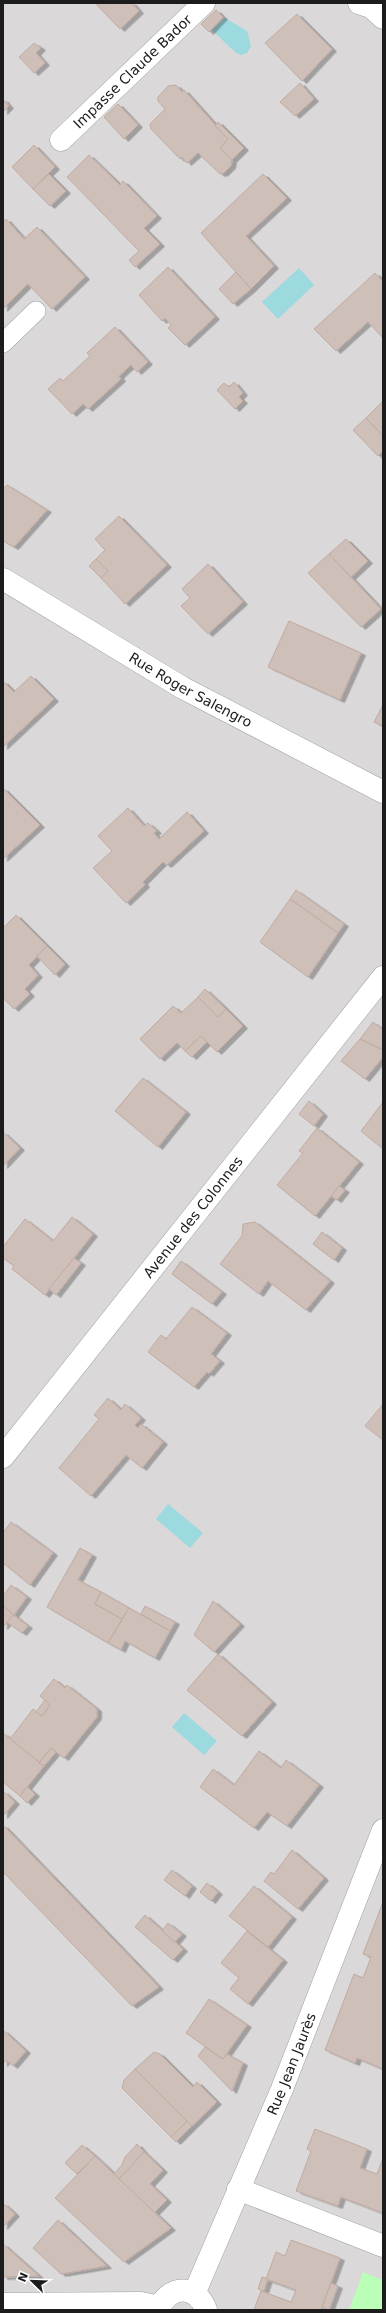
<svg xmlns="http://www.w3.org/2000/svg" width="386" height="2313" font-family="'DejaVu Sans',sans-serif">
<style>
.residential{fill:#dad8d9}
.park{fill:#bbfeb7}
.water{fill:#9cdae0}
.building{fill:#cebfb9;stroke:#c1aba1;filter:url(#shadow)}
.lines{fill:none;stroke-linecap:round;stroke-linejoin:round}
.lane-casing{stroke:#a3a3a3;stroke-width:20}
.street-casing{stroke:#a3a3a3;stroke-width:23}
.lane{stroke:#fff;stroke-width:19}
.street{stroke:#fff;stroke-width:22}
.labels{text-anchor:middle;dominant-baseline:central;stroke-width:3.5;stroke-linejoin:round;paint-order:stroke}
.street-label{font-size:14px;fill:#1c1c1c;stroke:#fff}
</style>
<defs>
<filter id="shadow"><feDropShadow dx="4.5" dy="2.5" stdDeviation="0" flood-color="#0004"/></filter>
</defs>
<rect width="100%" height="100%" fill="#eee7e0"/>
<rect class="residential" x="3" y="3" width="380" height="2307"/>
<path class="park" d="M363 2272 383 2280V2310H349Z"/>
<g class="water">
<path d="M225 18 247 31 251 46 247 53 241 55 236 53 212 30Z"/>
<path d="M299 268 314 285 278 319 262 302Z"/>
<path d="M168 1504 203 1533 190 1548 156 1519Z"/>
<path d="M184 1713 217 1741 204 1755 172 1727Z"/>
</g>
<g class="building">
<path d="M95 3H132L139 11 120 29Z"/>
<path d="M216 10 223 17 209 32 201 24Z"/>
<path d="M297 14 332 49 302 81 265 43Z"/>
<path d="M34 43 41 48 36 53 45 63 34 73 19 57Z"/>
<path d="M300 83 314 99 295 116 280 102Z"/>
<path d="M176 85 182 92 184 90 228 139 220 148 232 160 231 166 224 173 220 174 198 153 187 163 182 157 180 159 151 129 150 124 165 109 158 101V97L168 86Z"/>
<path d="M3 99 9 106 3 112Z"/>
<path d="M118 104 138 125 124 139 104 117Z"/>
<path d="M218 122 244 148 232 160 220 148 228 139 215 126Z"/>
<path d="M34 145 55 167 33 189 12 167Z"/>
<path d="M89 155 120 185 123 181 157 216 144 228 160 244 135 267 129 260 139 251 67 177Z"/>
<path d="M49 174 66 191 50 206 33 189Z"/>
<path d="M263 174 287 198 246 236 274 266 251 289 201 233Z"/>
<path d="M6 219 24 239 37 227 85 277 52 309 28 284 3 309V222Z"/>
<path d="M168 267 215 317 185 345 168 328 171 325 165 318 162 321 139 295Z"/>
<path d="M236 272 251 289 233 304 219 289Z"/>
<path d="M375 273 383 282V338L368 322 336 351 314 329Z"/>
<path d="M115 327 148 362 137 372 131 365 119 376 121 379 88 409 83 404 72 414 48 389 60 378 63 381 90 356 87 353Z"/>
<path d="M234 382 243 393 239 397 243 401 235 409 217 390 224 383 229 387Z"/>
<path d="M383 401V436L366 418Z"/>
<path d="M366 418 383 436V451L378 456 353 430Z"/>
<path d="M7 485 47 510 14 547 3 541V490Z"/>
<path d="M119 516 167 565 125 604 101 578 108 571 96 559 105 550 95 539Z"/>
<path d="M346 539 368 561 351 577 329 554Z"/>
<path d="M329 554 381 609 361 627 308 573Z"/>
<path d="M96 559 108 571 101 578 89 566Z"/>
<path d="M208 564 243 602 208 634 181 606 190 598 182 589Z"/>
<path d="M289 621 361 653 340 700 268 667Z"/>
<path d="M31 676 54 699 3 747V681L14 692Z"/>
<path d="M383 705V726L374 722Z"/>
<path d="M3 788 40 825 3 859Z"/>
<path d="M128 808 144 826 148 823 157 831 154 833 159 839 187 812 204 831 167 865 163 862 143 882 145 885 126 903 93 868 112 851 98 836Z"/>
<path d="M296 890 344 924 338 933 290 899Z"/>
<path d="M290 899 338 933 308 977 260 942Z"/>
<path d="M16 915 47 946 29 965 38 975 25 989 30 994 14 1009 3 998V928Z"/>
<path d="M47 946 65 964 55 975 37 956Z"/>
<path d="M205 989 226 1009 218 1017 198 997Z"/>
<path d="M198 997 218 1017 226 1009 243 1026 217 1052 201 1036 185 1051 177 1043 160 1059 140 1039 173 1006 181 1013Z"/>
<path d="M373 1022 383 1030V1050L360 1039Z"/>
<path d="M201 1036 207 1042 192 1057 185 1051Z"/>
<path d="M360 1039 383 1050V1057L365 1079 341 1061Z"/>
<path d="M143 1078 186 1112 158 1147 115 1111Z"/>
<path d="M309 1101 323 1114 314 1126 299 1114Z"/>
<path d="M383 1102V1149L361 1131Z"/>
<path d="M317 1128 359 1162 315 1216 277 1185 303 1153 299 1151Z"/>
<path d="M3 1132 20 1148 3 1166Z"/>
<path d="M339 1186 345 1190 337 1200 331 1196Z"/>
<path d="M72 1217 93 1234 45 1295 12 1269 14 1266 3 1258V1247L25 1219 53 1241Z"/>
<path d="M255 1222 330 1281 306 1310 268 1281 259 1294 220 1264 242 1236 243 1224Z"/>
<path d="M322 1232 342 1248 334 1260 313 1244Z"/>
<path d="M74 1258 81 1263 56 1295 49 1289Z"/>
<path d="M181 1261 222 1292 212 1304 172 1274Z"/>
<path d="M192 1307 227 1333 211 1354 220 1361 209 1374 207 1372 194 1387 148 1352 161 1335 166 1339Z"/>
<path d="M108 1398 121 1410 125 1404 141 1418 135 1425 138 1428 141 1424 163 1442 142 1468 126 1455 91 1496 59 1468 99 1419 94 1415Z"/>
<path d="M383 1404V1440L365 1426Z"/>
<path d="M11 1522 53 1553 30 1585 3 1563V1533Z"/>
<path d="M80 1548 92 1555 78 1580 101 1592 95 1604 122 1619 108 1643 47 1607Z"/>
<path d="M11 1585 27 1597 14 1615 3 1606V1596Z"/>
<path d="M101 1592 129 1608 122 1619 95 1604Z"/>
<path d="M213 1601 240 1624 214 1652 194 1635Z"/>
<path d="M3 1606 14 1615 3 1627Z"/>
<path d="M145 1606 175 1622 170 1631 141 1614Z"/>
<path d="M129 1608 170 1631 155 1658 125 1641 121 1650 108 1643Z"/>
<path d="M14 1615 28 1626 22 1633 7 1622Z"/>
<path d="M218 1654 272 1702 242 1736 187 1690Z"/>
<path d="M54 1679 65 1688 67 1685 97 1709V1717L64 1758 51 1748 39 1763 10 1739 33 1709 42 1716 50 1705 40 1696Z"/>
<path d="M45 1700 50 1705 42 1716 36 1712Z"/>
<path d="M3 1733 44 1766 20 1796 3 1782Z"/>
<path d="M51 1748 56 1752 44 1766 39 1763Z"/>
<path d="M259 1751 281 1768 286 1760 319 1785 287 1826 267 1812 254 1828 200 1787 213 1769 234 1785Z"/>
<path d="M27 1787 35 1794 27 1803 20 1796Z"/>
<path d="M3 1791 15 1802 3 1816Z"/>
<path d="M3 1825 159 1987 132 2006 3 1872Z"/>
<path d="M292 1850 324 1878 298 1909 264 1881 271 1872 274 1874Z"/>
<path d="M172 1870 192 1886 185 1896 164 1880Z"/>
<path d="M207 1883 218 1892 211 1901 200 1892Z"/>
<path d="M254 1886 292 1917 268 1947 229 1916Z"/>
<path d="M383 1902V2069L357 2058 355 2063 325 2050 354 1974 363 1978 371 1957 363 1954Z"/>
<path d="M145 1915 183 1949 173 1960 135 1927Z"/>
<path d="M168 1923 182 1934 175 1942 162 1931Z"/>
<path d="M247 1931 283 1960 248 2004 230 1989 239 1978 221 1963Z"/>
<path d="M209 1999 247 2025 223 2059 186 2033Z"/>
<path d="M3 2030 26 2051 13 2066 6 2060 3 2064Z"/>
<path d="M205 2047 223 2059 227 2054 243 2063 232 2091 198 2056Z"/>
<path d="M154 2052 160 2054 193 2087 197 2082 217 2102 192 2126 135 2069Z"/>
<path d="M135 2069 187 2121 171 2137 122 2088 124 2080Z"/>
<path d="M187 2121 192 2126 176 2142 171 2137Z"/>
<path d="M315 2129 367 2149 360 2168 377 2174 383 2158V2213L341 2197 338 2206 296 2191 311 2151 307 2149Z"/>
<path d="M137 2144 144 2152 119 2179 114 2174 122 2165 125 2157Z"/>
<path d="M82 2145 95 2156 77 2174 65 2163Z"/>
<path d="M144 2152 163 2170 150 2184 167 2200 154 2213 119 2179Z"/>
<path d="M95 2156 171 2228 124 2262 55 2198Z"/>
<path d="M3 2203 15 2214 3 2227Z"/>
<path d="M58 2220 107 2266 61 2274 33 2248Z"/>
<path d="M291 2240 340 2258 321 2310H254L261 2291 291 2302 296 2290 266 2279 276 2252 285 2256Z"/>
<path d="M3 2244 39 2276 3 2277Z"/>
<path d="M262 2277 268 2279 264 2291 258 2289Z"/>
<path d="M331 2283 338 2286 329 2310 322 2307Z"/>
</g>
<g class="lines">
<g class="lane-casing">
<path id="lane" d="M3 343 36 311"/>
</g>
<g class="street-casing">
<g id="street">
<path d="M359 3 371 7 383 18"/>
<path id="s1" d="M61 140 204 3"/>
<path id="s2" d="M3 579 183 688 383 792"/>
<path id="s3" d="M3 1457 383 977"/>
<path d="M238 2189 383 2246"/>
<path id="s4" d="M194 2294 282 2089 383 1830"/>
<path d="M3 2304 141 2303 159 2307"/>
<path d="M158 2310C168 2285 197 2283 206 2310"/>
</g>
</g>
<use href="#lane" class="lane"/>
<use href="#street" class="street"/>
</g>
<g class="labels">
<g class="street-label">
<text stroke="none"><textPath href="#s1" startOffset="99">Impasse Claude Bador</textPath></text>
<text stroke="none"><textPath href="#s2" startOffset="218">Rue Roger Salengro</textPath></text>
<text stroke="none"><textPath href="#s3" startOffset="306">Avenue des Colonnes</textPath></text>
<text stroke="none"><textPath href="#s4" startOffset="250">Rue Jean Jaurès</textPath></text>
</g>
</g>
<rect width="386" height="2313" fill="none" stroke="#1c1c1c" stroke-width="8"/>
<g transform="translate(32 2281) rotate(293)" stroke="#ffffff" stroke-width="3" paint-order="stroke">
<path d="M0-3L7 15L0 10L-7 15Z" fill="#1c1c1c"/>
<text y="-6" font-size="11" font-weight="bold" text-anchor="middle" fill="#1c1c1c">N</text>
</g>
</svg>
